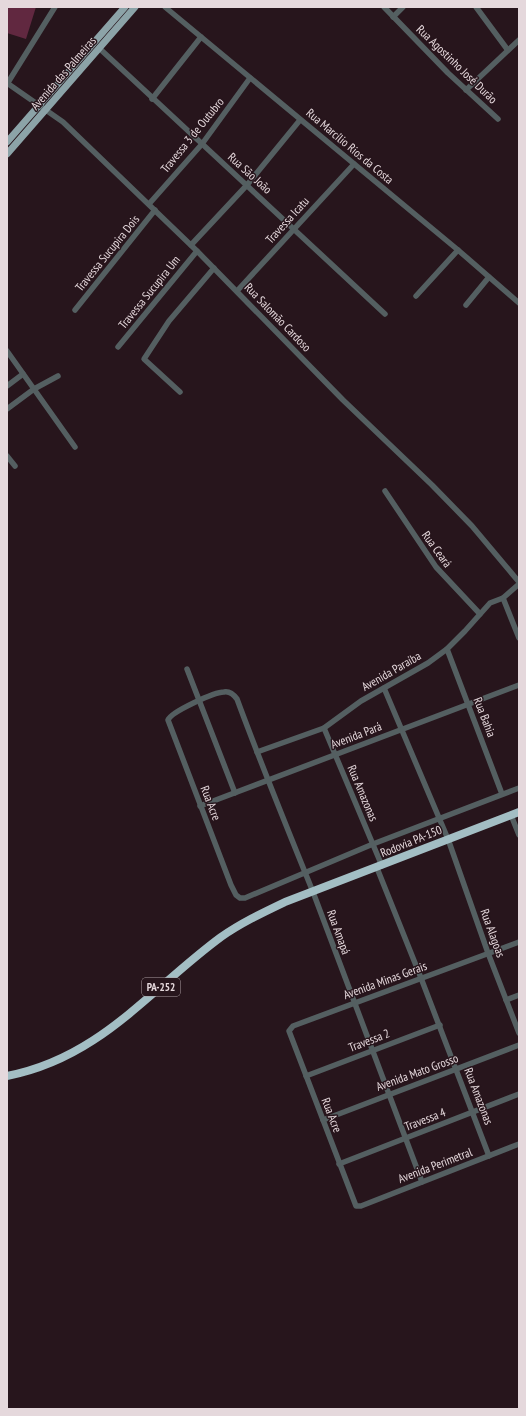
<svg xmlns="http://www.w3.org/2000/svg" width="526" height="1416" font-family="'PT Sans Narrow',sans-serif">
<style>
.green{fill:#612840}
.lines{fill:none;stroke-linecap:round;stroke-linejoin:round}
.minor{stroke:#545f61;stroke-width:5.5}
.major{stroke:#8ca3a8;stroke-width:7}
.highway{stroke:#a3bec4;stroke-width:8}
.labels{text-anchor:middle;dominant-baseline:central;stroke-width:3;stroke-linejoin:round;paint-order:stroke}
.shield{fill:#27151c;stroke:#ac9ea2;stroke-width:1}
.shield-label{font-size:11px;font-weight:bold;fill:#e5d8dc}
.street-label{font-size:12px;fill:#e5d8dc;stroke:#27151c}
</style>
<rect width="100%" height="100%" fill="#27151c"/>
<path class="green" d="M7 7H36L26 39 7 33Z"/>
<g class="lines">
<g class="minor">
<path d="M165 7 458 250 519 303"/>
<path d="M384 7 448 73 498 119"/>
<path d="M476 7 507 49"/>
<path d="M393 17 403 7"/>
<path d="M99 48 385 314"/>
<path d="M7 83 63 122 197 251 343 400 432 485 472 526 519 582"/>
<path d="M7 84 55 7"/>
<path d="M466 90 519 40"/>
<path d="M152 99 201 37"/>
<path d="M149 204 202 144 250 78"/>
<path d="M191 245 247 185 300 120"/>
<path d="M237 291 354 164"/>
<path d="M416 296 458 250"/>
<path d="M466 305 489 277"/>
<path d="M75 310 155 210"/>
<path d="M118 347 197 251"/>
<path d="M7 351 75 447"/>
<path d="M7 386 23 374"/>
<path d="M180 392 144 359 169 321 214 268"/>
<path d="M7 409 34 389 58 376"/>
<path d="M7 456 15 466"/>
<path d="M385 491 436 567 480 614"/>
<path d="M503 598 519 638"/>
<path d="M447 649 502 794"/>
<path d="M187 669 235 793"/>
<path d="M384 688 448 839 488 953 519 1033"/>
<path d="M324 728 382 866"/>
<path d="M257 752 324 728 361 701 428 663 447 649 465 631 490 603 503 598 519 584"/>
<path d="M200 806 519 685"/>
<path d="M511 815 519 835"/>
<path d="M377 868 421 978 489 1156"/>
<path d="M519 942 293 1026 289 1031 356 1206H361L519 1144"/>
<path d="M506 1000 519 995"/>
<path d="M306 1076 440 1025"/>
<path d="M323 1120 519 1045"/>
<path d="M339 1164 519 1094"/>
<path d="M422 1182 313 892C287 828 261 764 237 699 234 695 229 691 224 692 214 692 171 712 168 720L231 885 236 895 240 898H245L373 844 519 788"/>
</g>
<g class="major">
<path d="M7 142 125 7"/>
<path d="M7 154 135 7"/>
</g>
<path class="highway" d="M7 1076C100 1058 149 990 221 937 241 923 262 913 285 902L519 812"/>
</g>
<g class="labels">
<rect class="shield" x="142" y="978" width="38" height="18" rx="3"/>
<g class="shield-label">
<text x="161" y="987">PA-252</text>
</g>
<g class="street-label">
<text transform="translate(457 64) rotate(44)">Rua Agostinho José Durão</text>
<text transform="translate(63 73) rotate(-49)">Avenida das Palmeiras</text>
<text transform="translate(192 135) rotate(-51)">Travessa 3 de Outubro</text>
<text transform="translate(350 146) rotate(40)">Rua Marcílio Rios da Costa</text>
<text transform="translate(250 173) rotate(42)">Rua São João</text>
<text transform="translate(287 220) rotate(-48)">Travessa Icatu</text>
<text transform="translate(107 253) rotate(-51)">Travessa Sucupira Dois</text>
<text transform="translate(149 292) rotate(-51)">Travessa Sucupira Um</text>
<text transform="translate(278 317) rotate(46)">Rua Salomão Cardoso</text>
<text transform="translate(437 549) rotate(54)">Rua Ceará</text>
<text transform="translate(391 671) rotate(-30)">Avenida Paraíba</text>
<text transform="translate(485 717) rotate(69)">Rua Bahia</text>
<text transform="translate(356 735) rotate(-21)">Avenida Pará</text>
<text transform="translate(363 793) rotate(67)">Rua Amazonas</text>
<text transform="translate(211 803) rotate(69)">Rua Acre</text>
<text transform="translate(411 841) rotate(-22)">Rodovia PA-150</text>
<text transform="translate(339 932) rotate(70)">Rua Amapá</text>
<text transform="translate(493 933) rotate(70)">Rua Alagoas</text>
<text transform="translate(385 980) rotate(-20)">Avenida Minas Gerais</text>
<text transform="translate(369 1040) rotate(-21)">Travessa 2</text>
<text transform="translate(417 1072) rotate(-20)">Avenida Mato Grosso</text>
<text transform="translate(479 1096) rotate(69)">Rua Amazonas</text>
<text transform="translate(332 1115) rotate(69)">Rua Acre</text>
<text transform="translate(425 1119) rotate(-21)">Travessa 4</text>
<text transform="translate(435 1165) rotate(-21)">Avenida Perimetral</text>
</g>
</g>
<rect width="526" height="1416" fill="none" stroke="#e5d8dc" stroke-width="16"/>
</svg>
